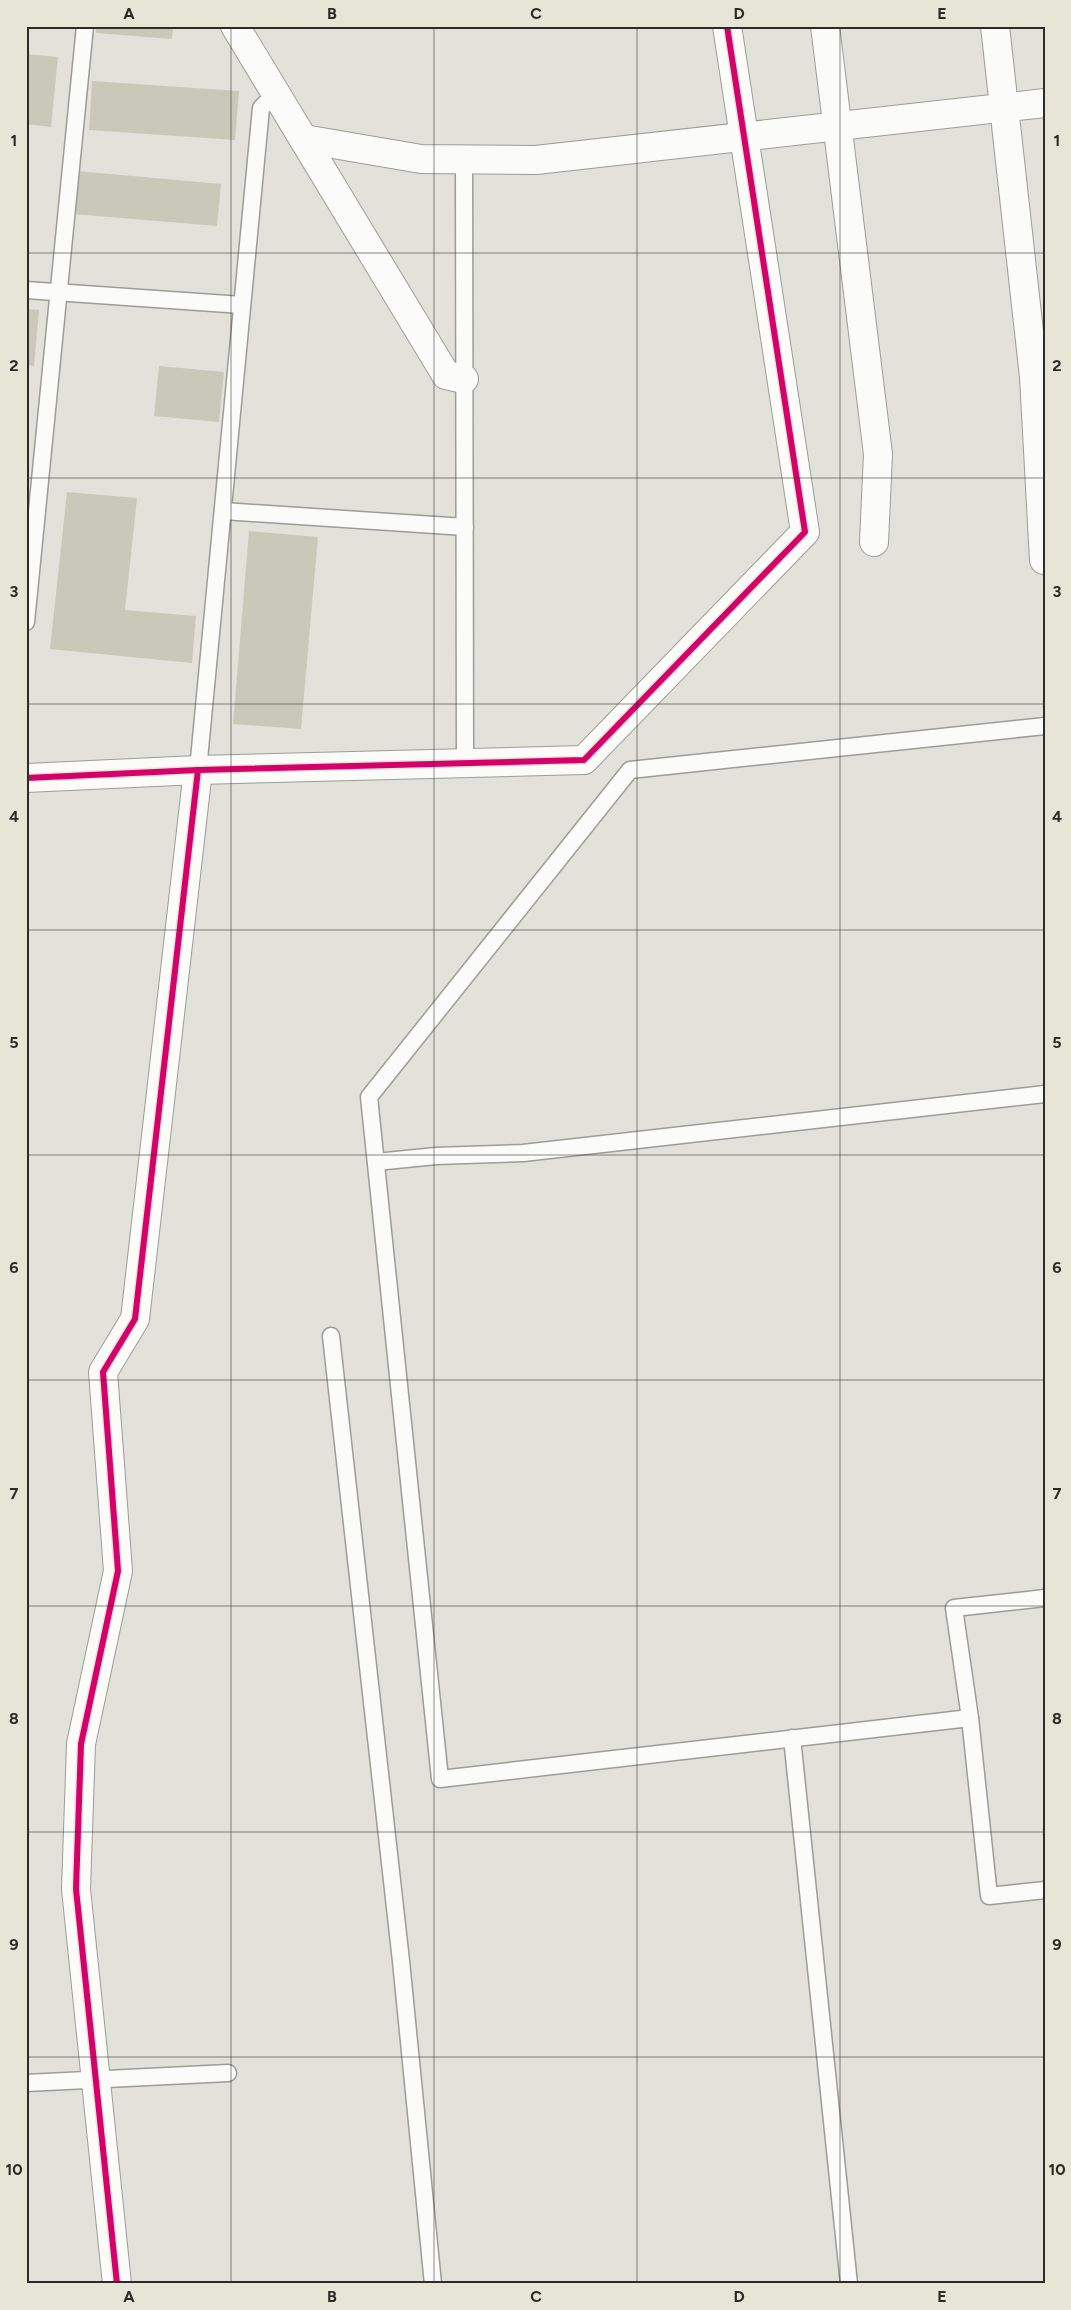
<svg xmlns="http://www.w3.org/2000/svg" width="1071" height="2310" font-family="Figtree,sans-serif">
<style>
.building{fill:#cac9b9}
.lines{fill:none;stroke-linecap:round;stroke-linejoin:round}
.service-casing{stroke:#9d9d97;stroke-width:19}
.minor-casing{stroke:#9d9d97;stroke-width:30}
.service{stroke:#fbfbf9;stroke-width:16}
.minor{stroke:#fbfbf9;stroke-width:28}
.cycleway-casing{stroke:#e6e5d6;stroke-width:9}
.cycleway{stroke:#d6006c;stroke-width:6}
.grid{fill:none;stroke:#2c2c26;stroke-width:1;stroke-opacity:0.55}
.neatline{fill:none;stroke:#2c2c26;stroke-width:2}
.grid-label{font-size:16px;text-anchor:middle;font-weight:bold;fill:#2c2c26}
</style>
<rect width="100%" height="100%" fill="#e2e2da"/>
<g class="building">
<path d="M96 26H173L172 39 96 33Z"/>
<path d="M26 54 58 57 51 127 26 124Z"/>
<path d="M92 81 239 91 235 140 89 130Z"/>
<path d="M77 171 221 184 217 226 73 214Z"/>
<path d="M26 309 39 310 34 366 26 365Z"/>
<path d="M159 366 224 372 219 422 154 416Z"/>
<path d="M67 492 137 498 125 610 196 616 192 663 50 649Z"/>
<path d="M249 531 318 537 301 729 233 724Z"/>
</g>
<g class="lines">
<g class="service-casing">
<g id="service">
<path d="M464 160 465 762"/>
<path d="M26 290 242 305"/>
<path d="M223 511 465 527"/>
<path d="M26 622 85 26"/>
<path d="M198 770 261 108 276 93"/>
<path d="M376 1162 436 1156 523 1153 1045 1094"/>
<path d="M331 1336 401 1961 433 2284"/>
<path d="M1045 1598 954 1608 970 1718 989 1896 1045 1890"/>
<path d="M970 1718 440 1779 369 1097 630 770 1045 726"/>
<path d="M792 1738 849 2284"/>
<path d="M26 2083 228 2073"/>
</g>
</g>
<g class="minor-casing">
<g id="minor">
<path d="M235 26 446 375 464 379"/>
<path d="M825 26 878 454 874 542"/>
<path d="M995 26 1034 377 1044 560"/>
<path d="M304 139 421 159 536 160 1045 103"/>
<path d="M26 778 198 770 584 760 805 532 727 26"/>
<path d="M117 2284 76 1889 81 1744 118 1571 103 1372 135 1319 198 770"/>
</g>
</g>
<use href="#service" class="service"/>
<use href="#minor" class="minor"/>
<g class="cycleway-casing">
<g id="cycleway">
<path d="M26 778 198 770 584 760 805 532 727 26"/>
<path d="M117 2284 76 1889 81 1744 118 1571 103 1372 135 1319 198 770"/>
</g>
</g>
<use href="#cycleway" class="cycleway"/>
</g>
<path class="grid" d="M231 26V2284M434 26V2284M637 26V2284M840 26V2284M26 253H1045M26 478H1045M26 704H1045M26 930H1045M26 1155H1045M26 1380H1045M26 1606H1045M26 1832H1045M26 2057H1045"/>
<rect width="1071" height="2310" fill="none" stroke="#e6e5d6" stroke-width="55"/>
<rect x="28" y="28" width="1016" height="2254" class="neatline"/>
<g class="grid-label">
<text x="129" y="19">A</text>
<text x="332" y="19">B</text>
<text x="536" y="19">C</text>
<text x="739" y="19">D</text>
<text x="942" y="19">E</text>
<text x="14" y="146">1</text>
<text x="1057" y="146">1</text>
<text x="14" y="371">2</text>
<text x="1057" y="371">2</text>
<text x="14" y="597">3</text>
<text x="1057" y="597">3</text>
<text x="14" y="822">4</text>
<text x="1057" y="822">4</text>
<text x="14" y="1048">5</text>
<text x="1057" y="1048">5</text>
<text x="14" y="1273">6</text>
<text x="1057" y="1273">6</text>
<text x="14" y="1499">7</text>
<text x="1057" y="1499">7</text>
<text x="14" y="1724">8</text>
<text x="1057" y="1724">8</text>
<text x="14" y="1950">9</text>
<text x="1057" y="1950">9</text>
<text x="14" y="2175">10</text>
<text x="1057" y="2175">10</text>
<text x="129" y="2302">A</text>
<text x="332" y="2302">B</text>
<text x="536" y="2302">C</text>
<text x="739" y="2302">D</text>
<text x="942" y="2302">E</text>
</g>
</svg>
